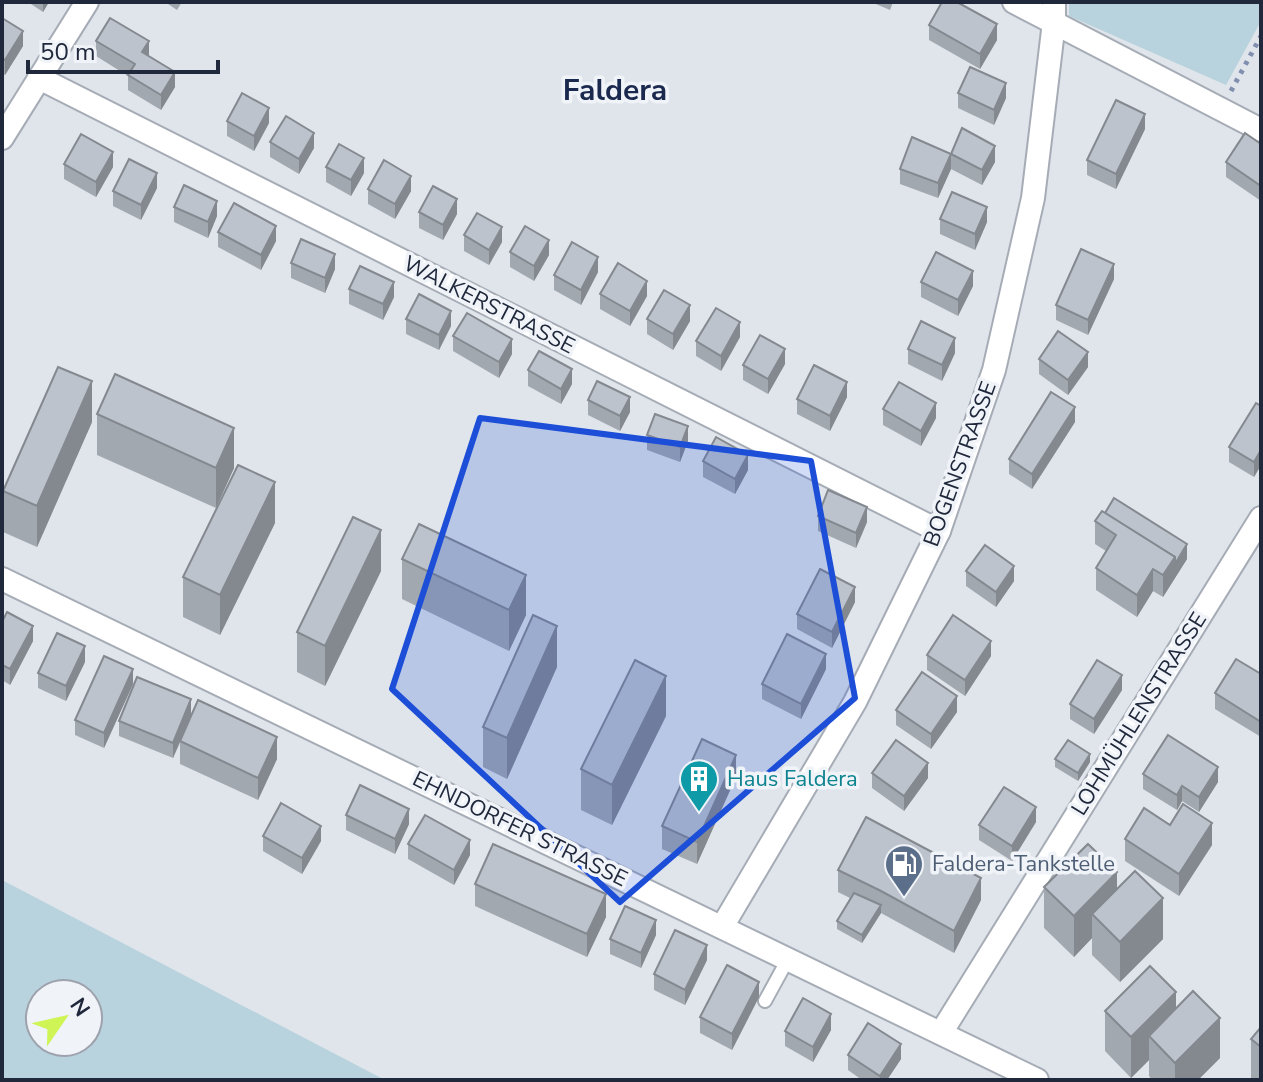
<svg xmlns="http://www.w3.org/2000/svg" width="1263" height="1082" font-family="'Nunito Sans',sans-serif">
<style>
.green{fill:#b8d3dd;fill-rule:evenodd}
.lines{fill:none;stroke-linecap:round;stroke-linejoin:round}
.service-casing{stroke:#a6acb6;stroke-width:16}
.minor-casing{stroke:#a6acb6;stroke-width:26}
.tertiary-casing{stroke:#a6acb6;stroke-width:26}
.path{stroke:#808faf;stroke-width:5;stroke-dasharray:4 6;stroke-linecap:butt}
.service{stroke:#fff;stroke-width:12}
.minor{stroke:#fff;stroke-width:22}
.tertiary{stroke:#fff;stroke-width:22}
.wall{fill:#a2a8af}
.shaded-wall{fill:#84888f}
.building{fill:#bcc3cc;stroke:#84888f;stroke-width:2}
.marked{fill:#1d4ed8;fill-opacity:0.2;stroke:#1d4ed8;stroke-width:6;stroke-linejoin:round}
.labels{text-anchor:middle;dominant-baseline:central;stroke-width:7;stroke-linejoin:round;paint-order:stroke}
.street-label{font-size:22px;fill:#20283c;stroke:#f0f4f8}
.culture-label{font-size:22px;fill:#0d838f;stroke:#f0f4f8;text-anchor:start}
.service-label{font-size:22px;fill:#4e5e75;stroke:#f0f4f8;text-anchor:start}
.district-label{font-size:30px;font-weight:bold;fill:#1c294e;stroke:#f0f4f8}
</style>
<rect width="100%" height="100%" fill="#e0e5eb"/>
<g class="green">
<path d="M1069 2H1261V21L1226 85 1069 16Z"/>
<path d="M2 880 385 1080H2ZM40 994H88V1042H40Z"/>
</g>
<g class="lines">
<g class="service-casing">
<path id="service" d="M765 1001 788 959"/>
</g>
<g class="minor-casing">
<g id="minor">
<path d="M1014 2 1261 130"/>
<path d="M39 78 939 531"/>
<path d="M2 138 87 2"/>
<path d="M722 927 855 702 939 531 994 370 1033 198 1054 22V2"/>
<path d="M941 1033 1261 518"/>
</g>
</g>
<g class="tertiary-casing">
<path id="tertiary" d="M2 579 1037 1080"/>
</g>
<path class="path" d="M1231 91 1261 36"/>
<use href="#service" class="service"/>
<use href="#minor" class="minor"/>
<use href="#tertiary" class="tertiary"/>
</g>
<g class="wall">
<path d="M28 2H49L43 12Z"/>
<path d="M165 2H182L177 10Z"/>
<path d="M871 2H893L890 10Z"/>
<path d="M2 18 23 46 5 75 2 73Z"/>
<path d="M929 25 997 40 980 69 929 40Z"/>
<path d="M96 41 149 56 175 87 161 110 128 90V76L96 56Z"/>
<path d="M958 93 1006 98 994 125 958 108Z"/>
<path d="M227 121 269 123 254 151 227 136Z"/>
<path d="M1145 129 1116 189 1087 175V160Z"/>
<path d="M270 142 314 148 299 174 270 157Z"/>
<path d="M1261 144V201L1226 177V162Z"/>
<path d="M951 154 995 162 982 185 951 169 938 198 900 184V169Z"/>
<path d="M64 164 113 167 96 197 64 179Z"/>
<path d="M326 167 364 173 351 196 326 182Z"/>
<path d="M157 188 141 220 113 206V191Z"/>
<path d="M368 189 411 191 395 219 368 204Z"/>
<path d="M174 207 217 216 208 238 174 222Z"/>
<path d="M419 212 457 214 443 240 419 228Z"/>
<path d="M940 219 987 222 975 250 940 234Z"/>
<path d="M218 232 276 241 261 270 218 247Z"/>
<path d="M464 235 502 242 489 265 464 251Z"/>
<path d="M510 252 549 255 534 281 510 267Z"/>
<path d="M291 263 335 269 325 293 291 278Z"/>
<path d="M598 272 581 305 554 290V275Z"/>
<path d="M1114 279 1088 335 1056 320V305Z"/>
<path d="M921 282 973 286 958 316 921 297Z"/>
<path d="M349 289 394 297 383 320 349 304Z"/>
<path d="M600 294 647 296 630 326 600 309Z"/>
<path d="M406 319 451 326 439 350 406 334Z"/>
<path d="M647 319 690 321 673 350 647 334Z"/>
<path d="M453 336 512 354 499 378 453 351Z"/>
<path d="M740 337 721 371 696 356V341Z"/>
<path d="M908 349 955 353 942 381 908 364Z"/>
<path d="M1039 359 1088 367 1068 395 1039 374Z"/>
<path d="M785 364 768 394 743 380V365Z"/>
<path d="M528 370 572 384 561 404 528 386Z"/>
<path d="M847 397 830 431 797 414V399Z"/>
<path d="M588 400 630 412 620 431 588 415Z"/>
<path d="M1261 406V465L1254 477 1229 462V447Z"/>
<path d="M883 409 936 418 921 446 883 425Z"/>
<path d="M97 414 234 468 216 508 97 455Z"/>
<path d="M92 422 37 547 3 532V491Z"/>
<path d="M1075 422 1032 489 1009 474V459Z"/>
<path d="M647 435 688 441 680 462 647 450Z"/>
<path d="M703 461 748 470 735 494 703 477Z"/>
<path d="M818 516 867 522 856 548 818 531Z"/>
<path d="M1095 521 1187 559 1163 597 1153 591 1137 617 1096 590V568L1106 551 1095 544Z"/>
<path d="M275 523 220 635 183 617V577Z"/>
<path d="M402 559 526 615 509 651 402 599Z"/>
<path d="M381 571 325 686 297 672V632Z"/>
<path d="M966 571 1014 581 996 607 966 586Z"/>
<path d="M855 602 832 648 797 629V614Z"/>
<path d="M2 622 33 641 10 685 2 680Z"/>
<path d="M927 655 991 656 965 696 927 670Z"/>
<path d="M85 662 66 701 38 688V673Z"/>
<path d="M557 667 507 779 483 767V727Z"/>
<path d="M826 669 801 719 762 699V684Z"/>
<path d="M1261 674V737L1215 709V693Z"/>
<path d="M133 684 104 748 75 735V720Z"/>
<path d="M1122 690 1094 734 1070 719V704Z"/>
<path d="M896 710 957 712 931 749 896 725Z"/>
<path d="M191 714 184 733 277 759 258 800 180 764V743L173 758 119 736V721Z"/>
<path d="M666 716 612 825 581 810V769Z"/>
<path d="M1055 759 1090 762 1078 781 1055 767Z"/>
<path d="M872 773 928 778 904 811 872 788Z"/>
<path d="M1143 774 1218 782 1199 812 1182 801 1177 810 1143 789Z"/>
<path d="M736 777 697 864 662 849V826Z"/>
<path d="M346 815 409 824 395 854 346 830Z"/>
<path d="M1036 822 1012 861 979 840V825Z"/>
<path d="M1170 825 1212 845 1179 896 1125 861V839Z"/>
<path d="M263 836 321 841 302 874 263 851Z"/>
<path d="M408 844 470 855 454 885 408 859Z"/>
<path d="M838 870 981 900 954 953 881 913 862 943 837 929V921L850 898 838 892Z"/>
<path d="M475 884 606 917 587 957 475 906Z"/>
<path d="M1044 887 1117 889 1163 939 1120 982 1092 955V938L1074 957 1044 928Z"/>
<path d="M656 935 641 968 610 954V939Z"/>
<path d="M707 960 685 1005 654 990V974Z"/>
<path d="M759 997 732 1050 700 1033V1017Z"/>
<path d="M1176 1009 1220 1058 1198 1080H1152L1149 1076V1060L1131 1078 1105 1051V1011Z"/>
<path d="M1261 1027V1080H1252L1251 1079V1039Z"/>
<path d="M831 1030 813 1062 785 1046V1031Z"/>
<path d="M848 1055 901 1059 887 1080H862L848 1070Z"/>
</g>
<g class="shaded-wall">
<path d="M43 2H49L43 12Z"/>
<path d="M997 24V40L980 69V54Z"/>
<path d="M23 31V46L5 75V60Z"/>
<path d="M149 41V56L142 52Z"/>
<path d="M175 72V87L161 110V95Z"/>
<path d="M1006 83V98L994 125V110Z"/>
<path d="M269 108V123L254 151V136Z"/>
<path d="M1145 114V129L1116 189V174Z"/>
<path d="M314 133V148L299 174V159Z"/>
<path d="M995 146V162L982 185V170Z"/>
<path d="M113 152V167L96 197V182Z"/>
<path d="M951 154V169L938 198V183Z"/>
<path d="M364 158V173L351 196V180Z"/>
<path d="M157 173V188L141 220V205Z"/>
<path d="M411 176V191L395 219V204Z"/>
<path d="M457 199V214L443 240V225Z"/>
<path d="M217 201V216L208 238V222Z"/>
<path d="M987 207V222L975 250V234Z"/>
<path d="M276 226V241L261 270V255Z"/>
<path d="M502 227V242L489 265V250Z"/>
<path d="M549 240V255L534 281V266Z"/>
<path d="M335 254V269L325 293V278Z"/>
<path d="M598 257V272L581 305V290Z"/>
<path d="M1114 264V279L1088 335V320Z"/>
<path d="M973 271V286L958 316V300Z"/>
<path d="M647 281V296L630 326V311Z"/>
<path d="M394 282V297L383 320V304Z"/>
<path d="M690 305V321L673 350V334Z"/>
<path d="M451 311V326L439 350V335Z"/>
<path d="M740 322V337L721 371V356Z"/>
<path d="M955 338V353L942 381V365Z"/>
<path d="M512 339V354L499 378V362Z"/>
<path d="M785 349V364L768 394V379Z"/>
<path d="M1088 352V367L1068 395V380Z"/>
<path d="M572 369V384L561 404V389Z"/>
<path d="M92 381V422L37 547V506Z"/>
<path d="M847 382V397L830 431V416Z"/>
<path d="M630 397V412L620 431V416Z"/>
<path d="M936 403V418L921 446V431Z"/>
<path d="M1075 407V422L1032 489V474Z"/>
<path d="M688 426V441L680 462V447Z"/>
<path d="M234 428V468L216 508V468Z"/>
<path d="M1261 450V465L1254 477V462Z"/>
<path d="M748 455V470L735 494V479Z"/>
<path d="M275 482V523L220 635V595Z"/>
<path d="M867 507V522L856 548V533Z"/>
<path d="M381 530V571L325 686V646Z"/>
<path d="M1187 544V559L1163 597V575L1175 557Z"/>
<path d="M1014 566V581L996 607V592Z"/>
<path d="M1153 569V591L1137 617V595Z"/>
<path d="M526 575V615L509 651V610Z"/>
<path d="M855 587V602L832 648V632Z"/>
<path d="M33 626V641L10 685V669Z"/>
<path d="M557 626V667L507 779V738Z"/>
<path d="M991 641V656L965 696V680Z"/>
<path d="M85 646V662L66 701V686Z"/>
<path d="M826 654V669L801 719V704Z"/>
<path d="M133 669V684L104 748V733Z"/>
<path d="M1122 675V690L1094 734V719Z"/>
<path d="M666 676V716L612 825V785Z"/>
<path d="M957 696V712L931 749V734Z"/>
<path d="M191 699V714L173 758V743Z"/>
<path d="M277 737V759L258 800V778Z"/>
<path d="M1090 754V762L1078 781V773Z"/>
<path d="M736 755V777L697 864V842Z"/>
<path d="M928 763V778L904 811V796Z"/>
<path d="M1218 767V782L1199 812V797Z"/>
<path d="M1182 786V801L1177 810V795Z"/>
<path d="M1036 807V822L1012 861V846Z"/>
<path d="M409 809V824L395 854V839Z"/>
<path d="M1212 823V845L1179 896V874Z"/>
<path d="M321 826V841L302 874V858Z"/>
<path d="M470 840V855L454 885V870Z"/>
<path d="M1117 872V913L1092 914V938L1074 957V916Z"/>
<path d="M981 878V900L954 953V931Z"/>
<path d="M606 894V917L587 957V934Z"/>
<path d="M1163 898V939L1120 982V942Z"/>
<path d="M881 905V913L862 943V935Z"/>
<path d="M656 920V935L641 968V953Z"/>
<path d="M707 945V960L685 1005V990Z"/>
<path d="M759 982V997L732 1050V1034Z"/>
<path d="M1176 992V1033L1149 1036V1060L1131 1078V1037Z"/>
<path d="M831 1014V1030L813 1062V1047Z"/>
<path d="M1220 1018V1058L1198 1080H1175V1063Z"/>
<path d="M901 1044V1059L887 1080H880V1076Z"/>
</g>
<g class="building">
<path d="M942 2H957L997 24 980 54 929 25Z"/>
<path d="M2 18 23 31 5 60 2 58Z"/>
<path d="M110 18 149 41 142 52 175 72 161 95 128 75 135 64 96 41Z"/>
<path d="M970 67 1006 83 994 110 958 93Z"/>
<path d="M242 93 269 108 254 136 227 121Z"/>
<path d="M1116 100 1145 114 1116 174 1087 160Z"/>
<path d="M286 116 314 133 299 159 270 142Z"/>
<path d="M962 128 995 146 982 170 951 154Z"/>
<path d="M1245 133 1261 144V186L1226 162Z"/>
<path d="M81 134 113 152 96 182 64 164Z"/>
<path d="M912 137 951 154 938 183 900 169Z"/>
<path d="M339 144 364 158 351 180 326 167Z"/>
<path d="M129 159 157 173 141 205 113 191Z"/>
<path d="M384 160 411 176 395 204 368 189Z"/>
<path d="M184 185 217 201 208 222 174 207Z"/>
<path d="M433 186 457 199 443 225 419 212Z"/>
<path d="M952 192 987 207 975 234 940 219Z"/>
<path d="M234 203 276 226 261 255 218 232Z"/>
<path d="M477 213 502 227 489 250 464 235Z"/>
<path d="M525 226 549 240 534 266 510 252Z"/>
<path d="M301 239 335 254 325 278 291 263Z"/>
<path d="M572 242 598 257 581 290 554 275Z"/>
<path d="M1081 249 1114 264 1088 320 1056 305Z"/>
<path d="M936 252 973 271 958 300 921 282Z"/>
<path d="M618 263 647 281 630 311 600 294Z"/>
<path d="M360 266 394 282 383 304 349 289Z"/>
<path d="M664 290 690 305 673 334 647 319Z"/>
<path d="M419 294 451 311 439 335 406 319Z"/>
<path d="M716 308 740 322 721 356 696 341Z"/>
<path d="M467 313 512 339 499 362 453 336Z"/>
<path d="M921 321 955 338 942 365 908 349Z"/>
<path d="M1058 331 1088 352 1068 380 1039 359Z"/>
<path d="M760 335 785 349 768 379 743 365Z"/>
<path d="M539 351 572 369 561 389 528 370Z"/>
<path d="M814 365 847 382 830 416 797 399Z"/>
<path d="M58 367 92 381 37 506 3 491Z"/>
<path d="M115 374 234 428 216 468 97 414Z"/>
<path d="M597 381 630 397 620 416 588 400Z"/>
<path d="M899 382 936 403 921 431 883 409Z"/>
<path d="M1051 392 1075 407 1032 474 1009 459Z"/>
<path d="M1256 403 1261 406V450L1254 462 1229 447Z"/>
<path d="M655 414 688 426 680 447 647 435Z"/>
<path d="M716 437 748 455 735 479 703 461Z"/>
<path d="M238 465 275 482 220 595 183 577Z"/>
<path d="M828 490 867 507 856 533 818 516Z"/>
<path d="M1114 498 1187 544 1175 564V557L1105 513Z"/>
<path d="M1102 511 1175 557 1163 575 1153 569 1137 595 1096 568 1116 535 1095 521Z"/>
<path d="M353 517 381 530 325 646 297 632Z"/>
<path d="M419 524 526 575 509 610 402 559Z"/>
<path d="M985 545 1014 566 996 592 966 571Z"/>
<path d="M820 569 855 587 832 632 797 614Z"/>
<path d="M7 612 33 626 10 669 2 665V622Z"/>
<path d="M533 615 557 626 507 738 483 727Z"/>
<path d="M953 615 991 641 965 680 927 655Z"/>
<path d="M57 633 85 646 66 686 38 673Z"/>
<path d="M787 634 826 654 801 704 762 684Z"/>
<path d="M104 656 133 669 104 733 75 720Z"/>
<path d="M1236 659 1261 674V722L1215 693Z"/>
<path d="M635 660 666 676 612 785 581 769Z"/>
<path d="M1097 660 1122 675 1094 719 1070 704Z"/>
<path d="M922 672 957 696 931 734 896 710Z"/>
<path d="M137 677 191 699 173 743 119 721Z"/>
<path d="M198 700 277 737 258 778 180 741Z"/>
<path d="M1168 735 1218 767 1199 797 1182 786 1177 795 1143 774Z"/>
<path d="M702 739 736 755 697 842 662 826Z"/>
<path d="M896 740 928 763 904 796 872 773Z"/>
<path d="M1068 740 1090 754 1078 773 1055 759Z"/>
<path d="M360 785 409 809 395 839 346 815Z"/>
<path d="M1004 787 1036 807 1012 846 979 825Z"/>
<path d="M281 803 321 826 302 858 263 836Z"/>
<path d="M1183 804 1212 823 1179 874 1125 839 1144 808 1170 825Z"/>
<path d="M425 815 470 840 454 870 408 844Z"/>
<path d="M866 817 981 878 954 931 881 891 838 870Z"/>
<path d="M493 844 606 894 587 934 475 884Z"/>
<path d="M1088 844 1117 872 1074 916 1044 887Z"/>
<path d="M1135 871 1163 898 1120 942 1092 914Z"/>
<path d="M854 893 881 905 862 935 837 921Z"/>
<path d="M625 906 656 920 641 953 610 939Z"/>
<path d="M675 930 707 945 685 990 654 974Z"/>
<path d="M727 965 759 982 732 1034 700 1017Z"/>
<path d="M1150 966 1176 992 1131 1037 1105 1011Z"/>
<path d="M1193 991 1220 1018 1175 1063 1149 1036Z"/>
<path d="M803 998 831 1014 813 1047 785 1031Z"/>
<path d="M868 1023 901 1044 880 1076 848 1055Z"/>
<path d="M1261 1027V1047L1251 1039Z"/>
</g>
<path class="marked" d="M480 418 811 461 855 698 620 902 392 689Z"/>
<defs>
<g id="building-pin" transform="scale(2)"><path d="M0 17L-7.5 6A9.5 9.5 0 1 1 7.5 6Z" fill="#0f9aa8" stroke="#f0f4f8"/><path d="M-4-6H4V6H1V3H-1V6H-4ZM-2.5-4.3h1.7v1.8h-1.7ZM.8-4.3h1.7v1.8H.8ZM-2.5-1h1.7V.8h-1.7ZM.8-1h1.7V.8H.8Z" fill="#fff"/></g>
<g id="fuel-pin" transform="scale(2)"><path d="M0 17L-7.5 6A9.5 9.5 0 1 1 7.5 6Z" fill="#5c6f8a" stroke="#f0f4f8"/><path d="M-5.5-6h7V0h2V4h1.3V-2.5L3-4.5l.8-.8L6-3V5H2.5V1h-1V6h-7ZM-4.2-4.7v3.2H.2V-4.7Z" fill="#fff"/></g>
</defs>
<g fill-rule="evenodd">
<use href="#building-pin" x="699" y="779"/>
<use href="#fuel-pin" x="904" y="864"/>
</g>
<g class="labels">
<g class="street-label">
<text transform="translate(489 305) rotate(27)">WALKERSTRASSE</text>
<text transform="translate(960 464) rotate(-70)">BOGENSTRASSE</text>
<text transform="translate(1139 714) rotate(-58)">LOHMÜHLENSTRASSE</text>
<text transform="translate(520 829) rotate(26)">EHNDORFER STRASSE</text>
</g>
<g class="culture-label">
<text x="727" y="779">Haus Faldera</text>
</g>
<g class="service-label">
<text x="932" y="864">Faldera-Tankstelle</text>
</g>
<g class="district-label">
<text x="615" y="90">Faldera</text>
</g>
</g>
<rect width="1263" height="1082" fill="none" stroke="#20283c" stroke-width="8"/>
<g transform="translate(64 1018) rotate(56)"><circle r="38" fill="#f0f4f8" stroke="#9da2ad" stroke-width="2"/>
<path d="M0-6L14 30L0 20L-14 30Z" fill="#cef455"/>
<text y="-12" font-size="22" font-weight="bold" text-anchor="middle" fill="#20283c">N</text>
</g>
<path d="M28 60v12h190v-12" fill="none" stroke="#20283c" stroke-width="4"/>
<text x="40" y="60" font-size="24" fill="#20283c" stroke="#f0f4f8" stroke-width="6" paint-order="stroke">50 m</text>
</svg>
